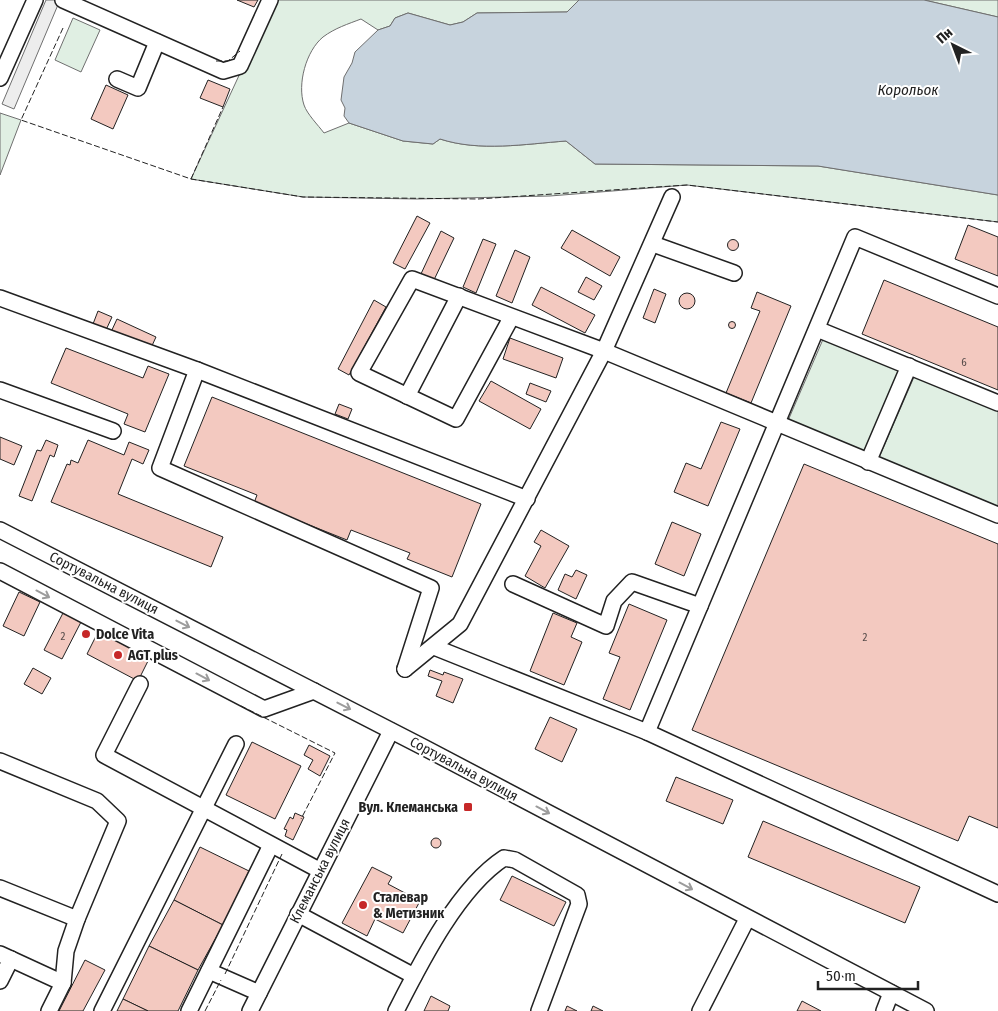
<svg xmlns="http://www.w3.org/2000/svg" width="998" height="1011" font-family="'Fira Sans Condensed',sans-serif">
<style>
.green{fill:#e0efe3;stroke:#6f6f6f}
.parking{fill:#ededed;stroke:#6f6f6f}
.water{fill:#c7d3dd;stroke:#6f6f6f}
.building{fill:#f3c9c0;stroke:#222}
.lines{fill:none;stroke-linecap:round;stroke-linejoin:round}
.minor-casing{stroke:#222;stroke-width:18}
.minor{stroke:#fff;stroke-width:15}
.fence{stroke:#222;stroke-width:1;stroke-dasharray:6 2.5;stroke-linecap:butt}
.oneway{stroke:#9c9c9c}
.poi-dot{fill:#c62828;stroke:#fff;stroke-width:2}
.labels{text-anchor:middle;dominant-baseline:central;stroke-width:4;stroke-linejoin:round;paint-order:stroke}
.number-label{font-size:11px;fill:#564c4a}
.street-label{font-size:14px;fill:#222;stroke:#fff}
.poi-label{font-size:14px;font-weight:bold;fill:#222;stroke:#fff;text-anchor:start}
.water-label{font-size:15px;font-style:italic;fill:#222;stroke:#fff}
</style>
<rect width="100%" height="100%" fill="#fff"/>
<g class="green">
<path d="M274 0H579L567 12 477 13 463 22 450 25 408 13 395 18 390 26 378 30 361 19C348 24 335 28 323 37 306 51 297 84 304 105 307 114 318 125 324 133L349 123 403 141 433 144 440 139C480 152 525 144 566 141L595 164 818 166 998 195V222L687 185 550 196 417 199 303 197 191 179Z"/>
<path d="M924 0H998V17Z"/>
<path d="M73 18 100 30 81 72 55 60Z"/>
<path d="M0 113 21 120 0 175Z"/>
<path d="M824 337 902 372 866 455 787 423Z"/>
<path d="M914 377 998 411V509L878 460Z"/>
</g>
<path class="parking" d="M46 0H60L14 109 2 104Z"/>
<path class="water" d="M579 0H924L998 17V195L818 166 595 164 566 141C525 144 480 152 440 139L433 144 403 141 349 123 344 116 345 108 341 100 344 77 352 63 355 52 378 30 390 26 395 18 408 13 450 25 463 22 477 13 567 12Z"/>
<g class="building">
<path d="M237 0H258L254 7Z"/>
<path d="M208 80 230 89 223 107 200 98Z"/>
<path d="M106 85 128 95 113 129 91 119Z"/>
<path d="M417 216 430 223 405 269 393 263Z"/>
<path d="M968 225 998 237V276L955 259Z"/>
<path d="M572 230 620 257 610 276 561 248Z"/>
<path d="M441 231 454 238 433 282 420 276Z"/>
<path d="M483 239 496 244 476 293 463 287Z"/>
<circle cx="733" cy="245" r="5.5"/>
<path d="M515 250 530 257 512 303 496 296Z"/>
<path d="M586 277 602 286 594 300 578 292Z"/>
<path d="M884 280 998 327V390L862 334Z"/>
<path d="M541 287 595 315 585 333 532 305Z"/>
<path d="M654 289 666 294 655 323 643 318Z"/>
<path d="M757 292 791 306 751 403 726 393 760 311 751 308Z"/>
<circle cx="687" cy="301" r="8"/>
<path d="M374 300 386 307 349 375 338 369Z"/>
<path d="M98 311 112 317 106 330 93 324Z"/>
<path d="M117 319 156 337 150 350 111 332Z"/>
<circle cx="732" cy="325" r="3.5"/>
<path d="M510 338 563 358 556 378 503 359Z"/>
<path d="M66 348 143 378 148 366 169 374 145 432 124 424 128 414 51 383Z"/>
<path d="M491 381 541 409 530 429 479 401Z"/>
<path d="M530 383 551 391 546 402 526 394Z"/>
<path d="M212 397 481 504 452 577 407 559 410 553 351 530 347 540 254 503 257 495 184 466Z"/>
<path d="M339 404 352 409 348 419 335 414Z"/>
<path d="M721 422 740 429 708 506 674 492 686 463 701 469Z"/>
<path d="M0 437 22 446 14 465 0 459Z"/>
<path d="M46 440 58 445 54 457 50 455 32 501 19 496 37 450 41 451Z"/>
<path d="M88 440 124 455 129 442 149 450 143 464 132 459 118 494 223 537 211 567 51 502 67 464 70 465 71 460 78 463Z"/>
<path d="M804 464 998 544V828L969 816 958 841 692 730Z"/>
<path d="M672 522 701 534 684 576 655 564Z"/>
<path d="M541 530 569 546 545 588 525 576 541 546 534 542Z"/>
<path d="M576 570 587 575 576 599 558 590 565 574 572 577Z"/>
<path d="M19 592 40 602 24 636 3 626Z"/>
<path d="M629 604 667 620 630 710 603 699 620 657 609 653Z"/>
<path d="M63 613 81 622 62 659 44 650Z"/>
<path d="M553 613 577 623 571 637 582 642 564 685 530 671Z"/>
<path d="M99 630 150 657 138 681 87 654Z"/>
<path d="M33 668 51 678 42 694 24 684Z"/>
<path d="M430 670 443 675 444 672 463 679 453 703 436 696 442 681 428 676Z"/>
<path d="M550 717 577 729 562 762 535 749Z"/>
<path d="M252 742 301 766 275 819 226 795Z"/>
<path d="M309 745 330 756 320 776 308 769 313 760 304 755Z"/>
<path d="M676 777 733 800 723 824 666 801Z"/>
<path d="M295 813 304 817 293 840 285 836 287 830 284 829 290 817 293 819Z"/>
<path d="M763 821 920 887 905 923 748 857Z"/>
<circle cx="436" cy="843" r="5"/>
<path d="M200 847 249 871 223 925 174 900Z"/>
<path d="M372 867 392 877 388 884 420 901 403 933 375 919 367 936 342 923Z"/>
<path d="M512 876 566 902 554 926 500 900Z"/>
<path d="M174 900 223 925 198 970 149 946Z"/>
<path d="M149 946 198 970 178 1011H148L123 999Z"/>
<path d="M85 960 105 970 83 1011H59Z"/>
<path d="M431 996 450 1006 448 1011H424Z"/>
<path d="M123 999 148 1011H117Z"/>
<path d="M802 1001 821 1011H797Z"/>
<path d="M567 1006 577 1011H565Z"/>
<path d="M593 1006 603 1011H591Z"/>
</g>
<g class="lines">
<g class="minor-casing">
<g id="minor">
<path d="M63 0 223 71 240 66 270 0"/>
<path d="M0 78 35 0"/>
<path d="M117 79 138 88 157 42"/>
<path d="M653 244 734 273"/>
<path d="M0 298 197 370 527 499"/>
<path d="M511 318 456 419 359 373 412 279 604 351 998 515"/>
<path d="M817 329 998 403"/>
<path d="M197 370 160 468 431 588 405 669"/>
<path d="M0 390 113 431"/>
<path d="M407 396 459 296"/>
<path d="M868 462 909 366"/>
<path d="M0 530 423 747 926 1011"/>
<path d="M0 571 264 709 314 691"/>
<path d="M513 584 606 626 614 601 632 582 700 606"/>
<path d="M434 647 647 732 998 894"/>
<path d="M405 669 460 624 604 351 672 197"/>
<path d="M140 684 104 755 319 870"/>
<path d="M647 732 855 237 998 296"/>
<path d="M0 761 97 801 118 821 77 919 66 951 63 983 49 1011"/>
<path d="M0 888 77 919"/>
<path d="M298 914 414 976"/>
<path d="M0 954 63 983"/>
<path d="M209 971 259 993"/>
<path d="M0 981 11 959"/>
<path d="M102 1011 236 744"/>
<path d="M189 1011 271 845"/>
<path d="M250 1011 391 731"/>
<path d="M396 1011C421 962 458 888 504 858L515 860 577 895 579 904 539 1011"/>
<path d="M700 1011 747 919"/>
<path d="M884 1011 891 993"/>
</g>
</g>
<use href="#minor" class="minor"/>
<g class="fence">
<path d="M63 28 21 120 191 179 303 197 478 199 687 185 998 222"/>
<path d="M216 61H228L240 51"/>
<path d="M191 179 223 107"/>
<path d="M241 706 335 753 301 819"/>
<path d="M225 974 282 854"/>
<path d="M205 1011 221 980"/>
</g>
</g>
<defs><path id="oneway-shaft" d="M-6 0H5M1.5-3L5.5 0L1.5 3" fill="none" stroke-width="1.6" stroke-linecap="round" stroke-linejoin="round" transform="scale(1.25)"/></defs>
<g class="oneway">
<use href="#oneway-shaft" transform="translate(43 594) rotate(28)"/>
<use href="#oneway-shaft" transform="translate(183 624) rotate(27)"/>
<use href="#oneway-shaft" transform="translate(203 677) rotate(28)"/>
<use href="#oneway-shaft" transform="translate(344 706) rotate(27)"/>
<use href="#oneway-shaft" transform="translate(543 810) rotate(28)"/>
<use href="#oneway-shaft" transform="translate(686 886) rotate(28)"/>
</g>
<g class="poi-dot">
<circle cx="86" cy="634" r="5"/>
<circle cx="118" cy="655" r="5"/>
<rect x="463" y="802" width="10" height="10" rx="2.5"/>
<circle cx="363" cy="905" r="5"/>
</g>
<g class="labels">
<g class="number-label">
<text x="964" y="362">6</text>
<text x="63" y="636">2</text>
<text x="865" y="637">2</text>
</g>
<g class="street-label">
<text transform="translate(104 583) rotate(27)">Сортувальна вулиця</text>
<text transform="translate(464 769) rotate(28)">Сортувальна вулиця</text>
<text transform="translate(320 871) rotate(-63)">Клеманська вулиця</text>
</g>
<g class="poi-label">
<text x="96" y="634">Dolce Vita</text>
<text x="128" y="655">AGT plus</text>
<text x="458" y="807" text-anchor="end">Вул. Клеманська</text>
<text x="373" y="897">Сталевар<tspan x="373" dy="16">&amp; Метизник</tspan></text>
</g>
<g class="water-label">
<text x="908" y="90">Корольок</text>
</g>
</g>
<g transform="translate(953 45) rotate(318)" stroke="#ffffff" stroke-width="4" paint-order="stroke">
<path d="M0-4L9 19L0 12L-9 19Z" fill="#222222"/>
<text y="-8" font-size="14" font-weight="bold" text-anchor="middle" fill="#222222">Пн</text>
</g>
<path d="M818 981v8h100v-8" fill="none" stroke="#222222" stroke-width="2.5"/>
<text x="826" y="981" font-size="15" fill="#222222" stroke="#ffffff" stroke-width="4" paint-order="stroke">50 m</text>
</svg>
